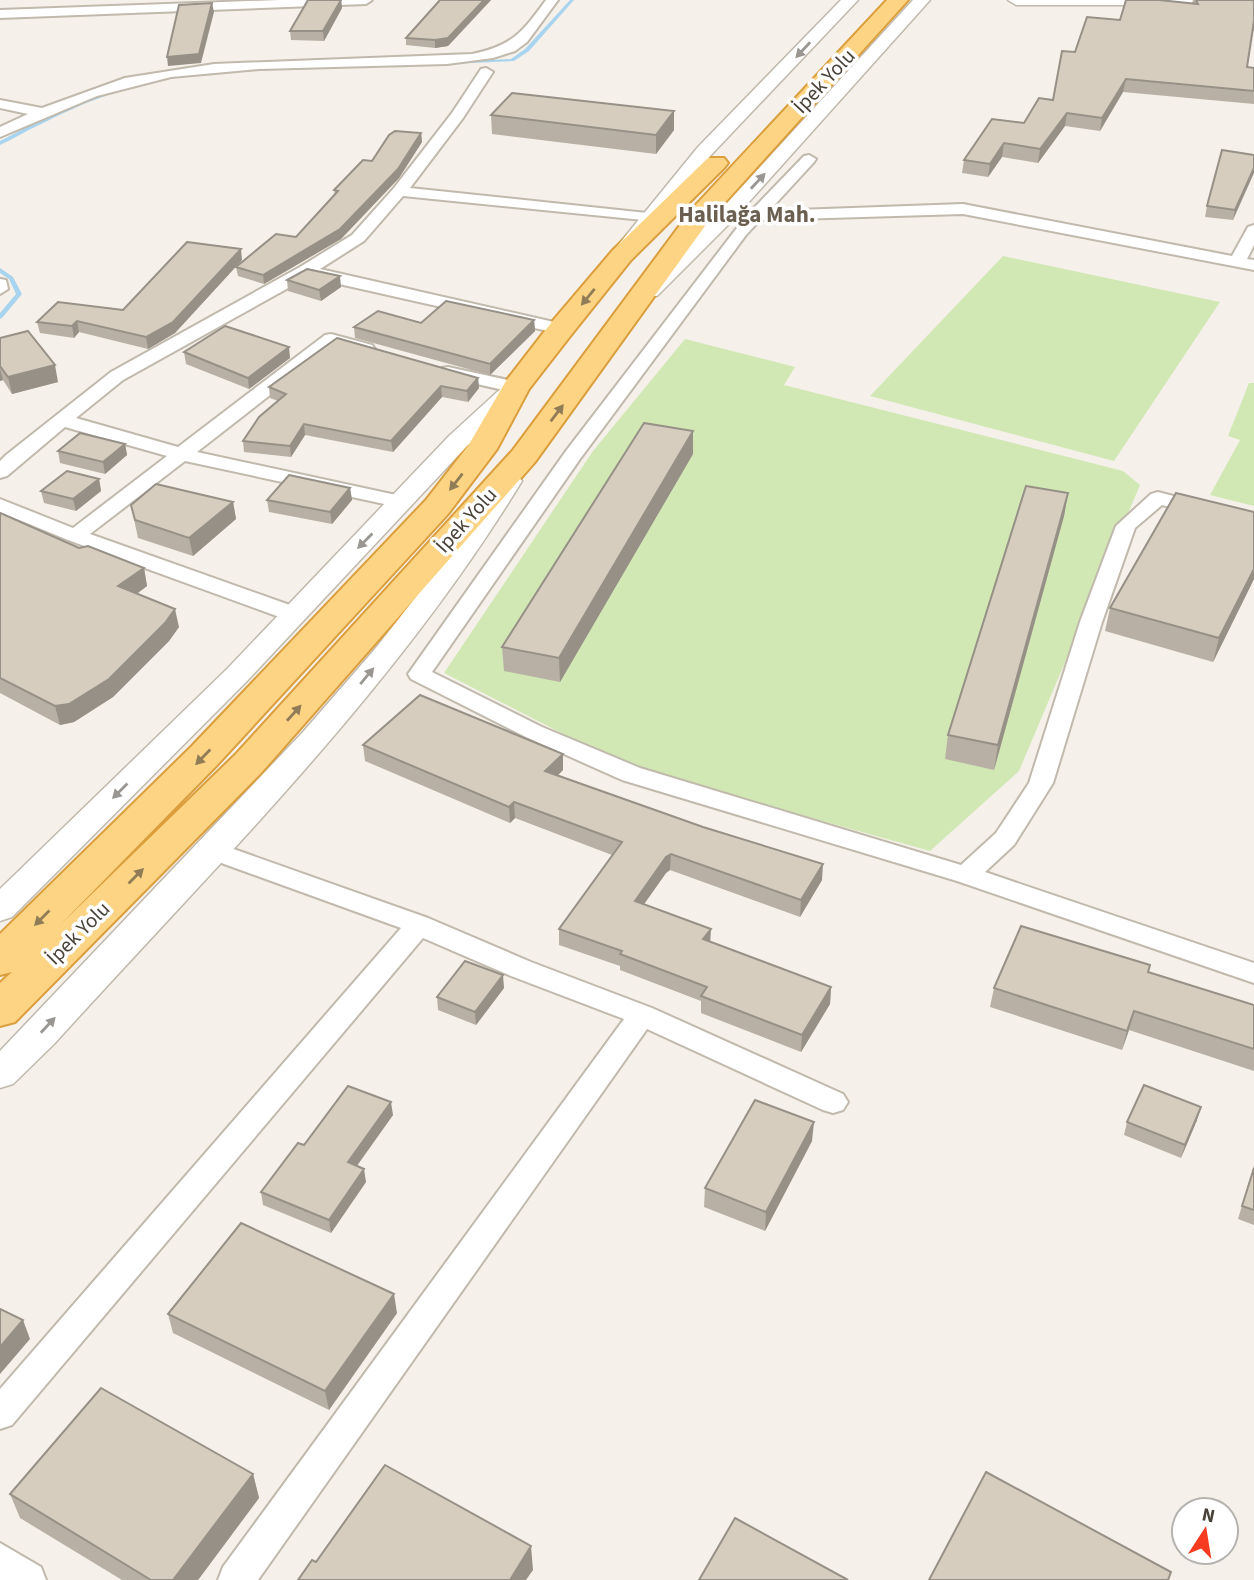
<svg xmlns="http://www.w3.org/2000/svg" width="1254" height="1580" font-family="'Source Sans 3',sans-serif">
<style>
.green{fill:#d1e8b4}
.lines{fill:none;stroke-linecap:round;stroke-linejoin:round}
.stream{fill:#a8d4ef;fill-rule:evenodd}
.minor-casing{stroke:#c0b9ac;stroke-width:4}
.tertiary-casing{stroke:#c0b9ac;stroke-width:3}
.trunk-casing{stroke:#db9e3d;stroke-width:4}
.minor{fill:#fff;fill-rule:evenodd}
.tertiary{fill:#fff;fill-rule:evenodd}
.trunk{fill:#fcd484;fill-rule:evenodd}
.wall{fill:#b8b0a4}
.shaded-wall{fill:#969086}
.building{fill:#d6cdbf;stroke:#969086;stroke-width:2}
.oneway{fill:#9a9792}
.oneway2{fill:#907c56}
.labels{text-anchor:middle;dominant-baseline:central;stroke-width:7;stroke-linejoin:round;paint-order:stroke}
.street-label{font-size:21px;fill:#484238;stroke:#fff}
.far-district-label{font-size:23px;font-weight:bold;fill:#6b5f4f;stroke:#fff}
</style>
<rect width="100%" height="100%" fill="#f5f1ea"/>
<g class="green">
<path d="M1003 256 1220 302 1114 461 870 396Z"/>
<path d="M685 339 795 367 784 385 1123 471 1140 485 1019 771 930 851 783 810 765 809 626 766 444 673 593 451Z"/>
<path d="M1249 383H1254V506L1210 495 1240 440 1228 436Z"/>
</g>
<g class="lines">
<g class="stream">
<path d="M570 0H574L529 51 514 61 449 64 447 63 449 62 511 59 525 49Z"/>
<path d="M291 67H312L314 68 312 69C244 71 173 72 108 95 84 103 61 114 39 125 26 131 13 139 0 145V141C40 120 81 99 124 87 178 72 236 69 291 67Z"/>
<path d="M0 268 13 277 22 294 2 318 0 319V313L16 294 9 279 0 273Z"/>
</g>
<g class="minor-casing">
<g id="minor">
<path d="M280 0H372L366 4 0 18V10Z"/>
<path d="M546 0H558L527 42 515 51 493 58 447 64 259 69 171 77 97 96 0 137V127L28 114 0 108V100L42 108 125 78 214 64 472 54C512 46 522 33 546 0Z"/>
<path d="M486 68 493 72 463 118 410 188 647 213 655 218 653 221 403 196 364 241 320 269 567 325 570 329 567 333 561 334 308 277 123 380 76 418 178 447 325 335 331 334 372 345 375 349 372 353 366 354 334 345 197 452 410 498 413 502 410 506 403 508 185 461 90 534 301 609 304 614 301 619H285L68 540 0 512V499L73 528 167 456 65 427 7 476 0 478V461L6 455 111 372 300 267 352 235 394 188 452 113 481 69Z"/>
<path d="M809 155 816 159 814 162 769 211 963 204 1232 256 1248 227 1254 225V245L1247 259 1254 260V270L963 214 760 220 746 235 580 459 432 672 542 727 640 768 961 865 996 833 1029 783 1080 622 1116 526 1151 494 1158 492 1254 517V529L1162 505 1135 528 1102 622 1053 783 1014 845 985 872 1254 963V983L957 881 622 780 526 737 411 679 408 674 566 451 743 220 738 216 740 213 751 211 804 156Z"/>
<path d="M0 279 6 280 8 289 0 294Z"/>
<path d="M448 367 522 383 525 387 516 393 442 376 439 372 442 368Z"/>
<path d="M211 841 428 918 531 962 652 1008 843 1094 848 1102 843 1110 833 1113 823 1110 647 1029 258 1580H218L223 1567 624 1019 511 976 423 938 12 1425 0 1429V1389L401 928 202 856 198 850 202 844Z"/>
<path d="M0 1543 41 1567 46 1580H0Z"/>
</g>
</g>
<g class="tertiary-casing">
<g id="tertiary">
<path d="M841 0H858L711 155 633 252H619L616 248 619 244 698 147Z"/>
<path d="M913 0H930L732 221 657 296H641L638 291 641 286 718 213Z"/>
<path d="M1008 0H1198L1190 5H1016Z"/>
<path d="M516 380 524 382 528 387 524 392 467 446 247 681 12 917 0 921V889L227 669 449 436 508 382Z"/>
<path d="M509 473 518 476 522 481C395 690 217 864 54 1044L13 1084 0 1088V1051L303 732 375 649 456 546 500 476Z"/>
</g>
</g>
<g class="trunk-casing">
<path id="trunk" d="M887 0H908L710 219 535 462 261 773 15 1022 0 1026V983L12 972 0 975V934L192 746 426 500 468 446 506 381 551 323 613 250 708 158H724L728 163 724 168 631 260 571 335 529 389 497 449 448 514 218 764 59 926 235 755 513 450 692 209Z"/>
</g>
<use href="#minor" class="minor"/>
<use href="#tertiary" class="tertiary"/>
<use href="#trunk" class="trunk"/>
</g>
<g class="wall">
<path d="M308 0H341L342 8 324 41 291 40 290 31Z"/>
<path d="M440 0H491L448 46 435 48 406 45V38Z"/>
<path d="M1193 0H1254V31H1253L1247 67 1254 68V104L1123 92 1100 131 1065 126 1038 163 1002 157 988 177 962 173 964 160 1024 123 1053 100 1075 52 1120 20 1192 3Z"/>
<path d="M674 111V130L656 154 492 134 491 115Z"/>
<path d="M421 133 422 142 399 178 341 239 264 284 238 276 236 267 296 237 335 195 334 190 372 161Z"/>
<path d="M1254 155 1233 220 1205 217 1207 206Z"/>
<path d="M242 260 175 333 148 349 79 332 74 338 40 333 37 322 123 310Z"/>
<path d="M287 280 341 287 321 301 288 291Z"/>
<path d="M534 320 535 331 490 375 355 338 354 327 421 323Z"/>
<path d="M0 338 58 382 12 394 3 380 0 381Z"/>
<path d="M184 352 290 358 249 389 186 364Z"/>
<path d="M478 378 479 388 468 402 442 397 393 452 305 435 291 457 244 452 243 441 278 401 270 398 269 387Z"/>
<path d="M125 444 127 455 105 474 60 463 58 451Z"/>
<path d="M693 454 560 682 504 671 502 647Z"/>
<path d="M99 479 101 491 76 511 44 503 41 491Z"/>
<path d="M350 488 352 500 332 524 269 512 267 500Z"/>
<path d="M1068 493 1064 516 994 770 945 759 948 735Z"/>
<path d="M233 502 236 519 193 556 138 538 131 505Z"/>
<path d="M1254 512V579L1213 662 1105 631 1110 608Z"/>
<path d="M0 513 79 548 144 568 147 586 137 594 179 627 169 641 113 697 74 722 60 725 0 693Z"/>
<path d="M363 745 563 754V770L557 776 822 880 800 917 670 870 666 873 644 904 710 942 831 987 830 1004 801 1052 701 1013V1001L620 970V966L559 945V929L612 855 515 818 510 823 365 761Z"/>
<path d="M1148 972 1254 1005V1071L1129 1030 1122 1050 990 1007 994 988Z"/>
<path d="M504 988 476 1025 438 1010 437 997Z"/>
<path d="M393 1115 357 1166 366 1182 331 1233 263 1205 261 1192 304 1145Z"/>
<path d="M1197 1120 1181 1158 1124 1135 1127 1122Z"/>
<path d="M812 1141 765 1231 704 1207 705 1188Z"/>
<path d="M1254 1165V1225L1238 1219Z"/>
<path d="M397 1313 329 1410 173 1333 168 1314Z"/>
<path d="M253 1474 259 1498 198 1580H122L20 1518 10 1494Z"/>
</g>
<g class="shaded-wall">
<path d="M341 0 342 8 324 41 323 31Z"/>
<path d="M484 0H491L448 46 435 48V40Z"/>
<path d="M212 3 214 12 201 63 168 66 167 57Z"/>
<path d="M1126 79 1123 92 1100 131 1102 118Z"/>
<path d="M674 111V130L656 154V135Z"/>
<path d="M1067 113 1065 126 1038 163 1040 149Z"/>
<path d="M421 133 422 142 399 178 341 239 264 284 263 275Z"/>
<path d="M1004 143 1002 157 988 177 990 164Z"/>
<path d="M1254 168V173L1233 220 1235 210Z"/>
<path d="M241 249 242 260 175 333 148 349 146 337Z"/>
<path d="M340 276 341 287 321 301 319 290Z"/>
<path d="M534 320 535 331 490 375V364Z"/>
<path d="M77 321 79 332 74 338 72 326Z"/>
<path d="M289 347 290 358 249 389 248 378Z"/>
<path d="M55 365 58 382 12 394 8 377Z"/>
<path d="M0 369 3 380 0 381Z"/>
<path d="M478 378 479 388 468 402 467 391Z"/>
<path d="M441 386 442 397 393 452 391 441Z"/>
<path d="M304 424 305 435 291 457 290 446Z"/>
<path d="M693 431V454L560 682 559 658Z"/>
<path d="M125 444 127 455 105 474 103 462Z"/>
<path d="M99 479 101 491 76 511 73 499Z"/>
<path d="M350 488 352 500 332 524 330 512Z"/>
<path d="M1068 493 1064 516 994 770 998 745Z"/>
<path d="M233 502 236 519 193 556 189 538Z"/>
<path d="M144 568 147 586 122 604 118 586Z"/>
<path d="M1254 569V579L1213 662 1219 638Z"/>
<path d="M175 609 179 627 169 641 113 697 74 722 60 725 55 706Z"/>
<path d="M563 754V770L546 787 545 771Z"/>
<path d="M514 802 515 818 510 823 509 807Z"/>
<path d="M671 854 670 870 666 873 635 917V901L666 857Z"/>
<path d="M823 864 822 880 800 917 801 900Z"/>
<path d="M711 929 710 945 703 939Z"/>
<path d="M503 975 504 988 476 1025 475 1012Z"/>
<path d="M831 987 830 1004 801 1052 802 1035Z"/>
<path d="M1134 1011 1129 1030 1122 1050 1127 1031Z"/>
<path d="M391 1102 393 1115 350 1175 348 1162Z"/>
<path d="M1201 1107 1197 1120 1181 1158 1185 1145Z"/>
<path d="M814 1122 812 1141 765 1231 766 1212Z"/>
<path d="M364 1169 366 1182 331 1233 329 1220Z"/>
<path d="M394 1294 397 1313 329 1410 325 1391Z"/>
<path d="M23 1320 30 1339 0 1374V1347Z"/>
<path d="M253 1474 259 1498 198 1580H173Z"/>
<path d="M531 1546 533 1570 526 1580H510Z"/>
</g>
<g class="building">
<path d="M308 0H341L323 31H290Z"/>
<path d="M440 0H484L448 38 435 40 406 38Z"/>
<path d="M1126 0H1159L1198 4 1196 0H1254V21L1247 67 1254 68V91L1126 79 1102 118 1067 113 1040 149 1004 143 990 164 964 160 992 119 1024 123 1039 98 1053 100 1062 51 1075 52 1087 17 1120 20Z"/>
<path d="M212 3 199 54 167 57 179 5Z"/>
<path d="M512 93 674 111 656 135 491 115Z"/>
<path d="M395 131 421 133 398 169 340 229 263 275 236 267 276 234 296 237 338 191 334 190 363 160 372 161 389 135Z"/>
<path d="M1222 150 1254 155V168L1235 210 1207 206Z"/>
<path d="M187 242 241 249 173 322 146 337 77 321 72 326 37 322 58 302 123 310Z"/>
<path d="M307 269 340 276 319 290 287 280Z"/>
<path d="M446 301 534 320 490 364 354 327 378 311 421 323Z"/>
<path d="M225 326 289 347 248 378 184 352Z"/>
<path d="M28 331 55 365 8 377 0 366V338Z"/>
<path d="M337 338 478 378 467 391 441 386 391 441 304 424 290 446 243 441 259 417 286 394 269 387Z"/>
<path d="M644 423 693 431 559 658 502 647Z"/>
<path d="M80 433 125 444 103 462 58 451Z"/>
<path d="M67 471 99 479 73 499 41 491Z"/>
<path d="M289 475 350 488 330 512 267 500Z"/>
<path d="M156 484 233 502 189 538 135 520 131 505Z"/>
<path d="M1026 486 1068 493 998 745 948 735Z"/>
<path d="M1176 493 1254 512V569L1219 638 1110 608Z"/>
<path d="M0 513 79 548 88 546 144 568 118 586 175 609 165 623 109 679 69 704 55 706 0 678Z"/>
<path d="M420 695 563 754 545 771 703 827 823 864 801 900 671 854 666 857 635 901 711 929 703 939 831 987 802 1035 701 996 707 987 620 954 622 951 559 929 622 842 514 802 509 807 363 745Z"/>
<path d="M1021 926 1150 965 1148 972 1254 1005V1049L1134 1011 1127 1031 994 988Z"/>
<path d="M465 961 503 975 475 1012 437 997Z"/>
<path d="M1144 1085 1201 1107 1185 1145 1127 1122Z"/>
<path d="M348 1086 391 1102 348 1162 364 1169 329 1220 261 1192 298 1143 304 1145Z"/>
<path d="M755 1100 814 1122 766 1212 705 1188Z"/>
<path d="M1254 1168V1210L1242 1206Z"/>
<path d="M241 1223 394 1294 325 1391 168 1314Z"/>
<path d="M0 1309 23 1320 0 1347Z"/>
<path d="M101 1388 253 1474 173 1580H151L10 1494Z"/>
<path d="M385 1465 531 1546 510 1580H298L312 1560 316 1562Z"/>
<path d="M986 1472 1171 1572 1168 1580H929Z"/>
<path d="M735 1518 848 1580H699Z"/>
</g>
<defs><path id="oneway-solid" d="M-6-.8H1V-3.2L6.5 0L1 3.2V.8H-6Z" transform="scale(1.75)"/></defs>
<g class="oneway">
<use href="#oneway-solid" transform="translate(803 50) rotate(133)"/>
<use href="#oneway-solid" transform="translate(758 181) rotate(-47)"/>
<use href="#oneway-solid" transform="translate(365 541) rotate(135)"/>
<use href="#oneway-solid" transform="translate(367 676) rotate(-50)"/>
<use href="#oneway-solid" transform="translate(120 791) rotate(135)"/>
<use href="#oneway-solid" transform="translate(48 1025) rotate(-47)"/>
</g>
<g class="oneway2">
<use href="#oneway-solid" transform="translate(588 297) rotate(129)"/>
<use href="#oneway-solid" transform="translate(557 413) rotate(-53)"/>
<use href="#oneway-solid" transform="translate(456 482) rotate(128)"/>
<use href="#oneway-solid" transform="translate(294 713) rotate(-48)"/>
<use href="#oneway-solid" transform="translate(203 757) rotate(134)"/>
<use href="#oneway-solid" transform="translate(136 876) rotate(-45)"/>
<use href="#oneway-solid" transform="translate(42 918) rotate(135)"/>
</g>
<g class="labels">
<g class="street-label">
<text transform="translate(824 81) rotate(-47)">İpek Yolu</text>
<text transform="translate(466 520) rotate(-48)">İpek Yolu</text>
<text transform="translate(78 933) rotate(-45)">İpek Yolu</text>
</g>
<g class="far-district-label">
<text x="747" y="214">Halilağa Mah.</text>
</g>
</g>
<g transform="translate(1205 1531) rotate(12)"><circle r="33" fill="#ffffff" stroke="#b6b3af" stroke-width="2"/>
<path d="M0-5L12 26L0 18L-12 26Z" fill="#f63b20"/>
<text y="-10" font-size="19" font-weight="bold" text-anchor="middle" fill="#484238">N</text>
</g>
</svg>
